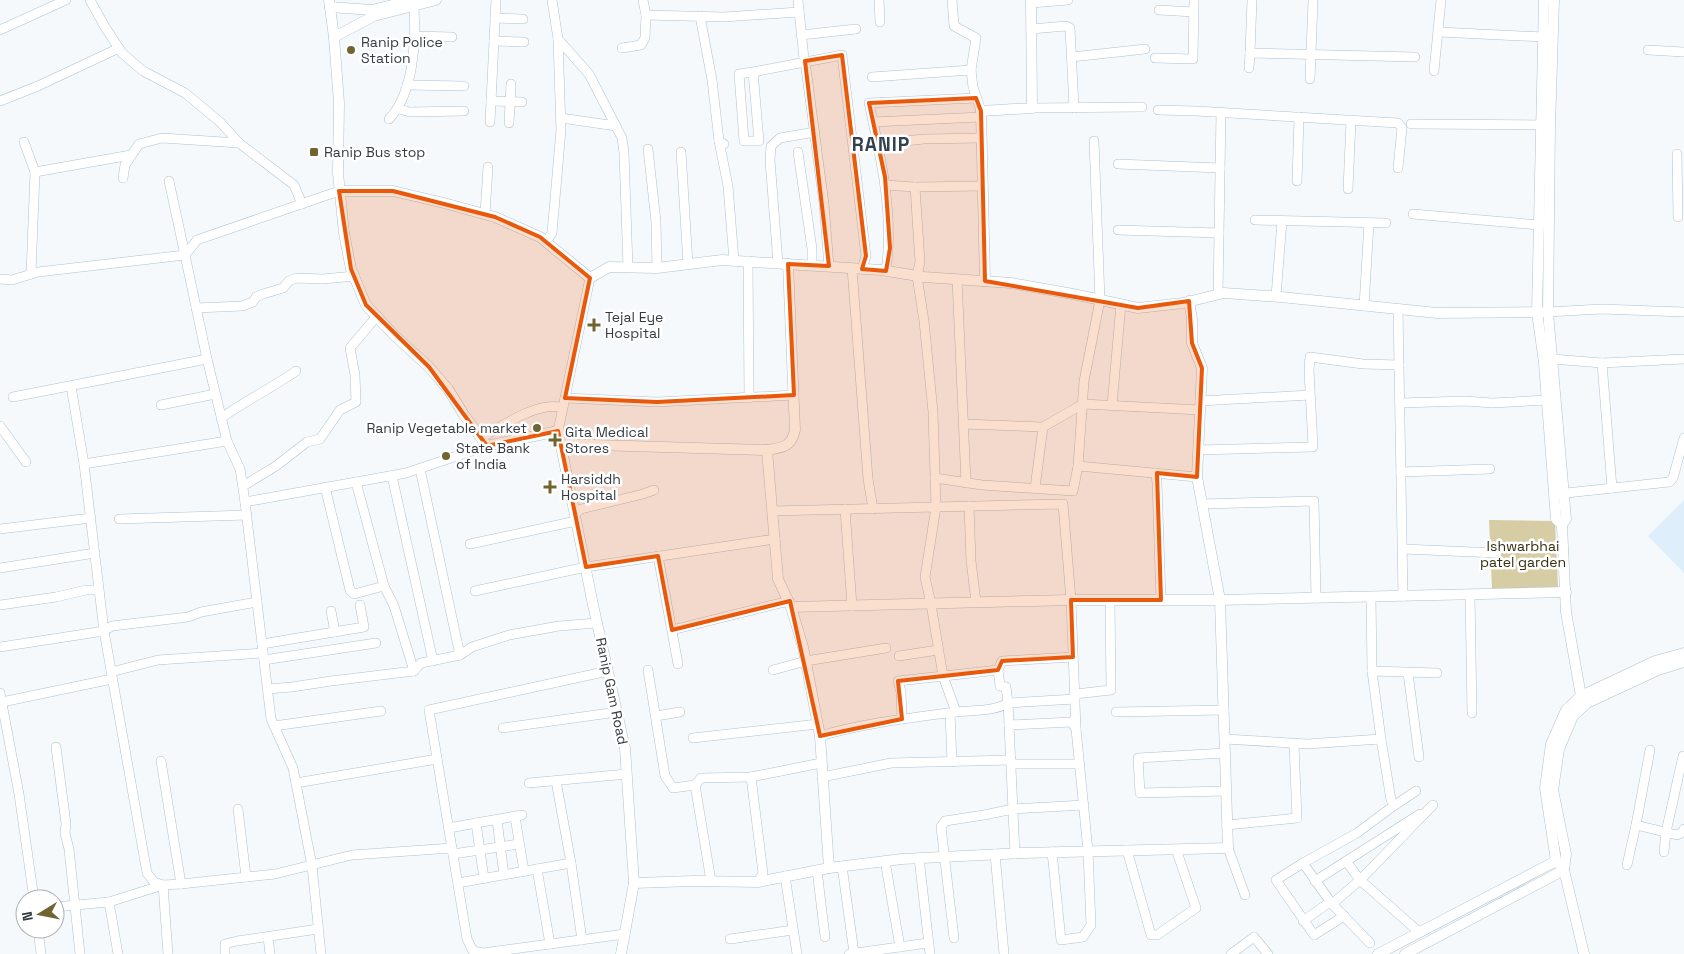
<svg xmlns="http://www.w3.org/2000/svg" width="1684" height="954" font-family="'Space Grotesk',sans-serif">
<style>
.built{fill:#deeefb}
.green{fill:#d7cda5}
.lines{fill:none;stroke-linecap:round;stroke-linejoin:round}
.minor-casing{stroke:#adc2d1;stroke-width:10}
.tertiary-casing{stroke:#adc2d1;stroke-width:11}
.minor{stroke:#fff;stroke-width:9}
.tertiary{stroke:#fff;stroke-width:10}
.marked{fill:#e8590c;fill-opacity:0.2;stroke:#e8590c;stroke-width:4;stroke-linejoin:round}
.poi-dot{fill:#716431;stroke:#fff;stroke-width:2}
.labels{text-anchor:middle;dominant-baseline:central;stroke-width:5;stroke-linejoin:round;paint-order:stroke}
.poi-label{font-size:14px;fill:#343c42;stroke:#fff;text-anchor:start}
.park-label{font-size:14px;fill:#352e10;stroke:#fff}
.street-label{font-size:14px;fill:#343c42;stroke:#fff}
.district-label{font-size:19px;font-weight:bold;letter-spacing:1px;fill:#31424e;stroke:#fff}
</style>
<rect width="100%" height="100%" fill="#f5f9fc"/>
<path class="built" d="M1684 500V573L1648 536Z"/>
<path class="green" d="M1489 520 1555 521 1558 587 1492 589Z"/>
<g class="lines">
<g class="minor-casing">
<g id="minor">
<path d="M90 0 105 27 122 53 143 71 185 93 220 122 239 143 294 185 302 204"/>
<path d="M552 0 558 39 589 74 622 138 624 153 628 267"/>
<path d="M643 0 646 15 724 17 799 12"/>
<path d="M798 0 804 59"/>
<path d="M879 0 880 22"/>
<path d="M952 0 954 26 976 38 971 70"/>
<path d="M1252 0 1250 53 1415 57"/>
<path d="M1031 3 1068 0"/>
<path d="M1159 10 1194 12"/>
<path d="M700 16 712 80 719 141 724 144"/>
<path d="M495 18 523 19"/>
<path d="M1031 29 1066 26 1070 28 1074 108"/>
<path d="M0 30 66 0"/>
<path d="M1439 32 1543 37"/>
<path d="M801 35 856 29"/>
<path d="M416 36 452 37"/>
<path d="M494 41 524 42"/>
<path d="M622 48 641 45 645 38 646 15"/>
<path d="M1648 50 1684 52"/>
<path d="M1072 57 1145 49"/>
<path d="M1155 58 1193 59 1194 0"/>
<path d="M805 61 824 204 829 266"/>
<path d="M1249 68 1250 53"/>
<path d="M1434 71 1441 0"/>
<path d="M753 72 739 74 744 141H759L753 72 842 55 866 256 862 269"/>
<path d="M872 77 971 70 973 87 981 111"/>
<path d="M1310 79 1313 0"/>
<path d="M407 85 464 86"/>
<path d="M0 101 38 86 119 48"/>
<path d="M491 101 522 102"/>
<path d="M1032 108 1142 107"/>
<path d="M399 109 410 112 464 111"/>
<path d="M1158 110 1196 111 1398 123 1402 128 1398 168"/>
<path d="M561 118 616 126"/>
<path d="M389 119C414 93 416 41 414 7"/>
<path d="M490 122 496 0"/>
<path d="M873 122 981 117"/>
<path d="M509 123 511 84"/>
<path d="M1411 124 1547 125"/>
<path d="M719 141 728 186 734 261"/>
<path d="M24 142 35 172"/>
<path d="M877 144 924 139 981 138"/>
<path d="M648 149 656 222 657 268"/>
<path d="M681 152 688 264"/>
<path d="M798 152 812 249V265"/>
<path d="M1677 154 1678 217"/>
<path d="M1118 164 1220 168"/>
<path d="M123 178 125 165 139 144 162 138 239 143"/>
<path d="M1297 181 1299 117"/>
<path d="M885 185 915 187"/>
<path d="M983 186 915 187 920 262 917 276 924 321 933 412 936 507 1063 504 1071 600 1076 729 1088 851 1091 925 1083 937 1061 940 1052 852"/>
<path d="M1348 189 1351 121"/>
<path d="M485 214 488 167"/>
<path d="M1413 214 1539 225"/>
<path d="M1255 220 1386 223"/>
<path d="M1118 230 1219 233"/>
<path d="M546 242 552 233 561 130 558 39"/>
<path d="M748 261 749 398"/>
<path d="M778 263 770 160 771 146 780 138 815 132"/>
<path d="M852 268 868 479 873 509"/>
<path d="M886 271C894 215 881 158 869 103L976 98"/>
<path d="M31 274 35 172 131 155"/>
<path d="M0 279 12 280 38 272 185 255 169 181"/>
<path d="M957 279 966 483"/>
<path d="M1218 294 1221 112"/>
<path d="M1276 296 1282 221"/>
<path d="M1364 306 1369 223"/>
<path d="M196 308 242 306 253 302 256 297 263 294 283 288 289 281 296 278 323 279 354 276"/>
<path d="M1398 309 1403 596"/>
<path d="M1548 312 1601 309 1684 312"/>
<path d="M1552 359 1602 363 1684 359"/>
<path d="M1602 363 1612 488"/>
<path d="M71 386 84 464"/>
<path d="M13 397 207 359"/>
<path d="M565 398 657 402 794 395"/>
<path d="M1200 401 1310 395"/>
<path d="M1400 403 1466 401 1492 403 1547 400"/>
<path d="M161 405 215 394"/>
<path d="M1112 405 1121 304"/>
<path d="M221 418C245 401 272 388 296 371"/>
<path d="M963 424 1043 427 1035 488"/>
<path d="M0 426 26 462"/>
<path d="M1043 427 1083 404 1200 410"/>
<path d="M558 431 590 278"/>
<path d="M481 438C500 427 525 410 547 407 552 406 558 407 563 407"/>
<path d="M227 441 84 464 104 631 147 873 154 882 163 885 181 884 275 874 352 855 452 848"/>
<path d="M1198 450 1313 447 1309 370 1310 357 1363 364 1399 365"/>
<path d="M1078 466 1084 381 1100 300 1094 141"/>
<path d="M420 469 460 655"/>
<path d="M1401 472 1490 469"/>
<path d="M1156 473 1157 483 1161 600"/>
<path d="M392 476 433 661"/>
<path d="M935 478 982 485 1073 491 1078 466 1197 477"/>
<path d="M356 482 384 586 394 606 414 671"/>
<path d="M243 486 276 466 307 442 320 439 340 410 356 402 355 375 350 348 377 316"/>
<path d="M325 487 350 590 354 594 384 586"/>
<path d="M1557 494 1669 482 1673 478 1684 438"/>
<path d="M245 502 240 469 227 441 207 359 185 255 197 240 339 191"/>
<path d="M1202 504 1314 501 1316 598"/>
<path d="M969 506 971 561 976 602"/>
<path d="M845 509 852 606"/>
<path d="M772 511 936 507 925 577 931 604 943 676 956 712"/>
<path d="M575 514 581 509 643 494 654 490"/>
<path d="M119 519 247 515"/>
<path d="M0 529 91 518"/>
<path d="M470 544 576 521"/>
<path d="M1403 549 1497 553"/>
<path d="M658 556 678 664"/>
<path d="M0 568 95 553"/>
<path d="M475 591 586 567 775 539"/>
<path d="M1470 595 1472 713"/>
<path d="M0 605 56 597 86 590H99"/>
<path d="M331 611 335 632"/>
<path d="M672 630 789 601"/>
<path d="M262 644 364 627 360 605"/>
<path d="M0 647 104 631 112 626 188 617 201 612 257 602"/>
<path d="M899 656 938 650"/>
<path d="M264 660 376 643"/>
<path d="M648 670 665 776 673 788 695 785 701 778 751 777 821 763"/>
<path d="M773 670 806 661 886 648"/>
<path d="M608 671 429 710 467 939 473 951 483 953 625 934"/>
<path d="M1372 671 1437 673"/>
<path d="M111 672 158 660 263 653"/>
<path d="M1408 673 1419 757"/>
<path d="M268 689 292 687 331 681 414 671 421 663 460 655 472 647 509 635 559 626 597 623"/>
<path d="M0 693 19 794 34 899"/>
<path d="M1075 694 1111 690 1110 600"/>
<path d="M2 702 112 679"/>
<path d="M1116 712 1224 710"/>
<path d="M950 713 952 762"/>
<path d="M656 716 680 712"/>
<path d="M902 719 901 692 898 681 998 670"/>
<path d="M1009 725 1071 722 1076 729"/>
<path d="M274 726 381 711"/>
<path d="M503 728 617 712"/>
<path d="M820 736C864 723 910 718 955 712 972 710 993 712 1008 703L1075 699"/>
<path d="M693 738 818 724"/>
<path d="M1225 739 1307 744 1381 739 1372 671 1371 597"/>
<path d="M1381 739 1391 800"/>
<path d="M56 747 66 824 65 833 69 849 80 954"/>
<path d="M1650 750 1636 825 1677 835 1683 832 1684 829"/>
<path d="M1225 753 1138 758 1140 793 1226 791"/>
<path d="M161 761 181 884"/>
<path d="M1011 764H1080"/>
<path d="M751 777 763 873 758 882"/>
<path d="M822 777 891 763 1011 760"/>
<path d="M556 781 571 863 582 940"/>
<path d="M296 783 437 759"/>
<path d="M529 783 627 774"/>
<path d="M695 785 711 881"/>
<path d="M238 809 246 877"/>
<path d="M515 817 524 871"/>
<path d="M497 820 504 875"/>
<path d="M476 823 522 815"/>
<path d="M1227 825 1297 818 1294 744"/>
<path d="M449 828 476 823 484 879"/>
<path d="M1228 848 1245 895"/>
<path d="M1127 850 1151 935H1157L1196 908 1176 849"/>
<path d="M1664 852 1666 832 1683 756"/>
<path d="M453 854 519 844"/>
<path d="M995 854 1004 954"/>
<path d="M1015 854 1008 703 1006 687 1000 686 998 670 1002 661 1073 657"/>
<path d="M919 858 930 954"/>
<path d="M885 861 900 947"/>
<path d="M1346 861 1360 880 1332 904 1303 863 1357 833 1392 807 1416 791"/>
<path d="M1303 863 1276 880 1314 935 1344 916"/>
<path d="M1627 865 1636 825"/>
<path d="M842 866 854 953"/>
<path d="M537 869 550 944"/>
<path d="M817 870 825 937"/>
<path d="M785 876 797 954"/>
<path d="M1315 881 1420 814"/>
<path d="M458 883 571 863"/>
<path d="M109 902 118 954"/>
<path d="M1332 904 1370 943"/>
<path d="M55 907 109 902 163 885 168 954"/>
<path d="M1303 921 1330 902"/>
<path d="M38 929 41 954"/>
<path d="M1419 932 1360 880 1433 805"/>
<path d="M268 937 270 954"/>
<path d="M954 938 941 827 945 821 984 815 1013 809 1084 805"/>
<path d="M730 939 793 930"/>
<path d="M225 954V944L237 941 318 929"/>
<path d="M321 954 312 866 293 768 271 719 245 502 406 473 487 446"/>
<path d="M849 954 928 943"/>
<path d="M1231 954 1254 937 1268 954"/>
</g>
</g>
<g class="tertiary-casing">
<g id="tertiary">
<path d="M329 0 334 37 339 103 338 173 344 233 351 269 366 305 394 335 429 367 448 389 464 415 487 446 558 431 593 605 625 748 634 883 621 954"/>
<path d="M1544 0 1537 312 1544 363 1556 519 1562 525"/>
<path d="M1554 0 1550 125 1548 312 1566 519 1562 525 1566 612 1581 696 1584 706"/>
<path d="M330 7 372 10 413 0"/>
<path d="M334 37 374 16 436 0"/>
<path d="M339 191H393L444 203 495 217 540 237 590 278 609 267 657 268 722 260 881 270 924 277 1011 283 1073 294 1138 308 1183 303 1224 293 1281 297 1437 313 1548 312"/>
<path d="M788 264 795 430C791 448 783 447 767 450L778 579 791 607 803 647 820 736 829 868"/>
<path d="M985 281 981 111 1032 108 1031 0"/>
<path d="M561 444 767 450"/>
<path d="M791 607 1071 600H1220L1566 592"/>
<path d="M634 883 694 881 758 882 829 868 902 859 1023 853 1228 848 1220 600 1197 477 1202 368 1192 343V319L1189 301"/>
<path d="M1378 954 1556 861"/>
<path d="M1405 954 1564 870 1566 854 1553 790 1559 749 1573 716 1587 703 1658 670 1684 662"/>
<path d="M1584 954 1564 870 1556 861 1545 788 1551 744 1566 710 1581 696 1655 661 1684 653"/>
</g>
</g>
<use href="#minor" class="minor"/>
<use href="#tertiary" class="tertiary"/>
</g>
<path class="marked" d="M842 55 866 256 862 269 886 271 890 248 885 177 869 103 976 98 981 111 985 281 1138 308 1189 301 1192 343 1202 368 1197 477 1157 473 1161 600H1071L1073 657 1002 661 998 670 898 681 902 719 820 736 790 601 672 630 658 556 586 567 558 431 487 446 429 367 366 305 351 269 339 191H393L495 217 540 237 590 278 565 398 657 402 794 395 788 264 829 266 805 61Z"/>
<g class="poi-dot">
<circle cx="351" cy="50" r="5"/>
<rect x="309" y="147" width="10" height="10" rx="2.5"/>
<path d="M591.5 317.5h5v5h5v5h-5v5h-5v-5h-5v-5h5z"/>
<circle cx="537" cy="428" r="5"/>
<path d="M552.5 432.5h5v5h5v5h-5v5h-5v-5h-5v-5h5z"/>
<circle cx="446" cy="456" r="5"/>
<path d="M547.5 479.5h5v5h5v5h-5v5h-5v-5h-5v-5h5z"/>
</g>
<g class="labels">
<g class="poi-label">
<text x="361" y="42">Ranip Police<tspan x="361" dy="16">Station</tspan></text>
<text x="324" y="152">Ranip Bus stop</text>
<text x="605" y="317">Tejal Eye<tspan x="605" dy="16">Hospital</tspan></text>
<text x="527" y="428" text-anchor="end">Ranip Vegetable market</text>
<text x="565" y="432">Gita Medical<tspan x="565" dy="16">Stores</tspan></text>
<text x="456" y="448">State Bank<tspan x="456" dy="16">of India</tspan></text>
<text x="561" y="479">Harsiddh<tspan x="561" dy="16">Hospital</tspan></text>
</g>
<g class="park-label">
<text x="1523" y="546">Ishwarbhai<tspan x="1523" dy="16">patel garden</tspan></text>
</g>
<g class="street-label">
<text transform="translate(612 691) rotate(78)">Ranip Gam Road</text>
</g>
<g class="district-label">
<text x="881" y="144">RANIP</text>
</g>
</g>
<g transform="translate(40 914) rotate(260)"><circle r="24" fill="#ffffff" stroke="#aeb1b3"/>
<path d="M0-4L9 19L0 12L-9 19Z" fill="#716431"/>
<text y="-8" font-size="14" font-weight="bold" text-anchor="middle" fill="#343c42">N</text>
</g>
</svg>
